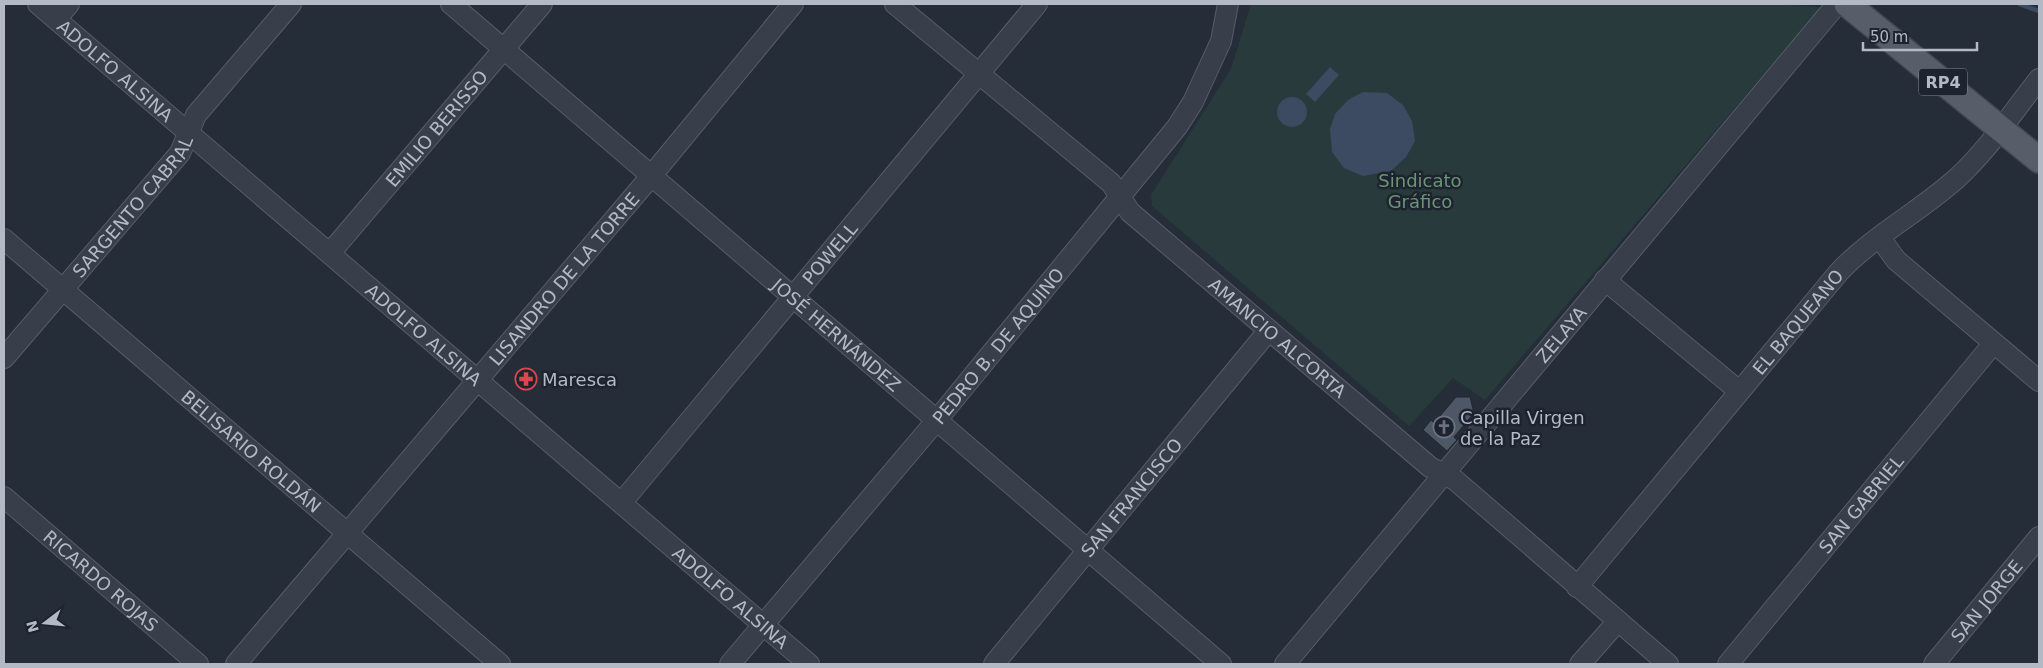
<svg xmlns="http://www.w3.org/2000/svg" width="2043" height="668" font-family="'DejaVu Sans',sans-serif">
<style>
.green{fill:#283a3b}
.water{fill:#3c4b61}
.lines{fill:none;stroke-linecap:round;stroke-linejoin:round}
.stream{stroke:#3c4b61;stroke-width:4.5}
.building{fill:#4e5765;stroke:#202631}
.minor-casing{stroke:#575d68;stroke-width:22}
.major-casing{stroke:#424853;stroke-width:28}
.minor{stroke:#383f4a;stroke-width:20}
.major{stroke:#575e6a;stroke-width:25}
.labels{text-anchor:middle;dominant-baseline:central;stroke-width:5;stroke-linejoin:round;paint-order:stroke}
.shield{fill:#1e242f;stroke:#878d98;stroke-width:1}
.shield-label{font-size:16px;font-weight:bold;fill:#b4bac5}
.street-label{font-size:18px;fill:#b4bac5;stroke:#1e242f}
.park-label{font-size:18px;fill:#6d9477;stroke:#1e242f}
.poi-label{font-size:18px;fill:#b4bac5;stroke:#1e242f;text-anchor:start}
</style>
<rect width="100%" height="100%" fill="#252d39"/>
<path class="green" d="M1251 4H1767L1821 7 1485 400 1453 378 1409 426 1152 206 1151 195 1231 69Z"/>
<g class="water">
<path d="M1330 67 1339 75 1315 102 1306 94Z"/>
<path d="M1363 92 1387 93 1403 105 1412 121 1415 141 1406 157 1391 171 1363 176 1344 168 1332 152 1330 129 1335 114 1348 100Z"/>
<circle cx="1292" cy="112" r="15"/>
</g>
<g class="lines">
<path class="stream" d="M2019 4 2039 11"/>
</g>
<path class="building" d="M1456 397H1470L1474 413 1454 437 1457 440 1447 451 1423 430 1431 420 1434 423Z"/>
<g class="lines">
<g class="minor-casing">
<g id="minor">
<path id="s1" d="M38 4 809 664"/>
<path id="s2" d="M451 4 1221 664"/>
<path id="s3" d="M895 4 1111 183 1130 212 1430 467 1455 480 1668 664"/>
<path d="M56 19 69 4"/>
<path d="M1880 238 1896 260 2039 381"/>
<path id="s4" d="M4 239 500 664"/>
<path id="s5" d="M330 253 542 4"/>
<path d="M1605 280 1739 391"/>
<path id="s6" d="M4 358 180 153 196 115 291 4"/>
<path id="s7" d="M4 497 198 664"/>
<path id="s8" d="M622 502 1037 4"/>
<path id="s9" d="M1577 587 1839 272C1873 236 1919 212 1956 179 1988 150 2012 113 2039 79"/>
<path id="s10" d="M236 664 652 175 793 4"/>
<path id="s11" d="M730 664 936 421 1177 127 1193 102 1221 41 1228 4"/>
<path id="s12" d="M994 664 1269 330"/>
<path id="s13" d="M1285 664 1837 4"/>
<path d="M1580 664 1618 621"/>
<path id="s14" d="M1728 664 1993 344"/>
<path id="s15" d="M1934 664 2039 537"/>
</g>
</g>
<g class="major-casing">
<path id="major" d="M1847 4 2039 160"/>
</g>
<use href="#minor" class="minor"/>
<use href="#major" class="major"/>
</g>
<defs>
<g id="pharmacy-ring" transform="scale(1.125)"><circle r="9.5" fill="#1e242f" stroke="#e0444e" stroke-width="1.5"/><path d="M-2-6h4v4h4v4h-4v4h-4v-4h-4v-4h4Z" fill="#e0444e"/></g>
<g id="church-ring" transform="scale(1.125)"><circle r="9.5" fill="#1e242f" stroke="#6b7280" stroke-width="1.5"/><path d="M-1.2-6h2.4v3.5h3.3v2.4h-3.3V6h-2.4V-.1h-3.3v-2.4h3.3Z" fill="#6b7280"/></g>
</defs>
<g fill-rule="evenodd">
<use href="#pharmacy-ring" x="526" y="379"/>
<use href="#church-ring" x="1444" y="427"/>
</g>
<g class="labels">
<rect class="shield" x="1919" y="68.5" width="48" height="27" rx="4"/>
<g class="shield-label">
<text x="1943" y="82">RP4</text>
</g>
<g class="street-label">
<text stroke="none"><textPath href="#s1" startOffset="102">ADOLFO ALSINA</textPath></text>
<text stroke="none"><textPath href="#s5" startOffset="164">EMILIO BERISSO</textPath></text>
<text stroke="none"><textPath href="#s6" startOffset="199">SARGENTO CABRAL</textPath></text>
<text stroke="none"><textPath href="#s8" startOffset="324">POWELL</textPath></text>
<text stroke="none"><textPath href="#s10" startOffset="506">LISANDRO DE LA TORRE</textPath></text>
<text stroke="none"><textPath href="#s9" startOffset="345">EL BAQUEANO</textPath></text>
<text stroke="none"><textPath href="#s13" startOffset="430">ZELAYA</textPath></text>
<text stroke="none"><textPath href="#s1" startOffset="508">ADOLFO ALSINA</textPath></text>
<text stroke="none"><textPath href="#s2" startOffset="508">JOSÉ HERNÁNDEZ</textPath></text>
<text stroke="none"><textPath href="#s3" startOffset="509">AMANCIO ALCORTA</textPath></text>
<text stroke="none"><textPath href="#s11" startOffset="416">PEDRO B. DE AQUINO</textPath></text>
<text stroke="none"><textPath href="#s4" startOffset="326">BELISARIO ROLDÁN</textPath></text>
<text stroke="none"><textPath href="#s12" startOffset="216">SAN FRANCISCO</textPath></text>
<text stroke="none"><textPath href="#s14" startOffset="208">SAN GABRIEL</textPath></text>
<text stroke="none"><textPath href="#s7" startOffset="128">RICARDO ROJAS</textPath></text>
<text stroke="none"><textPath href="#s1" startOffset="912">ADOLFO ALSINA</textPath></text>
<text stroke="none"><textPath href="#s15" startOffset="82">SAN JORGE</textPath></text>
</g>
<g class="park-label">
<text x="1420" y="180">Sindicato<tspan x="1420" dy="21">Gráfico</tspan></text>
</g>
<g class="poi-label">
<text x="542" y="379">Maresca</text>
<text x="1460" y="417">Capilla Virgen<tspan x="1460" dy="21">de la Paz</tspan></text>
</g>
</g>
<rect width="2043" height="668" fill="none" stroke="#b4bac5" stroke-width="10"/>
<g transform="translate(45 623) rotate(254)" stroke="#1e242f" stroke-width="4" paint-order="stroke">
<path d="M0-4L9 19L0 12L-9 19Z" fill="#b4bac5"/>
<text y="-8" font-size="14" font-weight="bold" text-anchor="middle" fill="#b4bac5">N</text>
</g>
<path d="M1863 42v8h114v-8" fill="none" stroke="#b4bac5" stroke-width="2.5"/>
<text x="1870" y="42" font-size="15" fill="#b4bac5" stroke="#1e242f" stroke-width="4" paint-order="stroke">50 m</text>
</svg>
